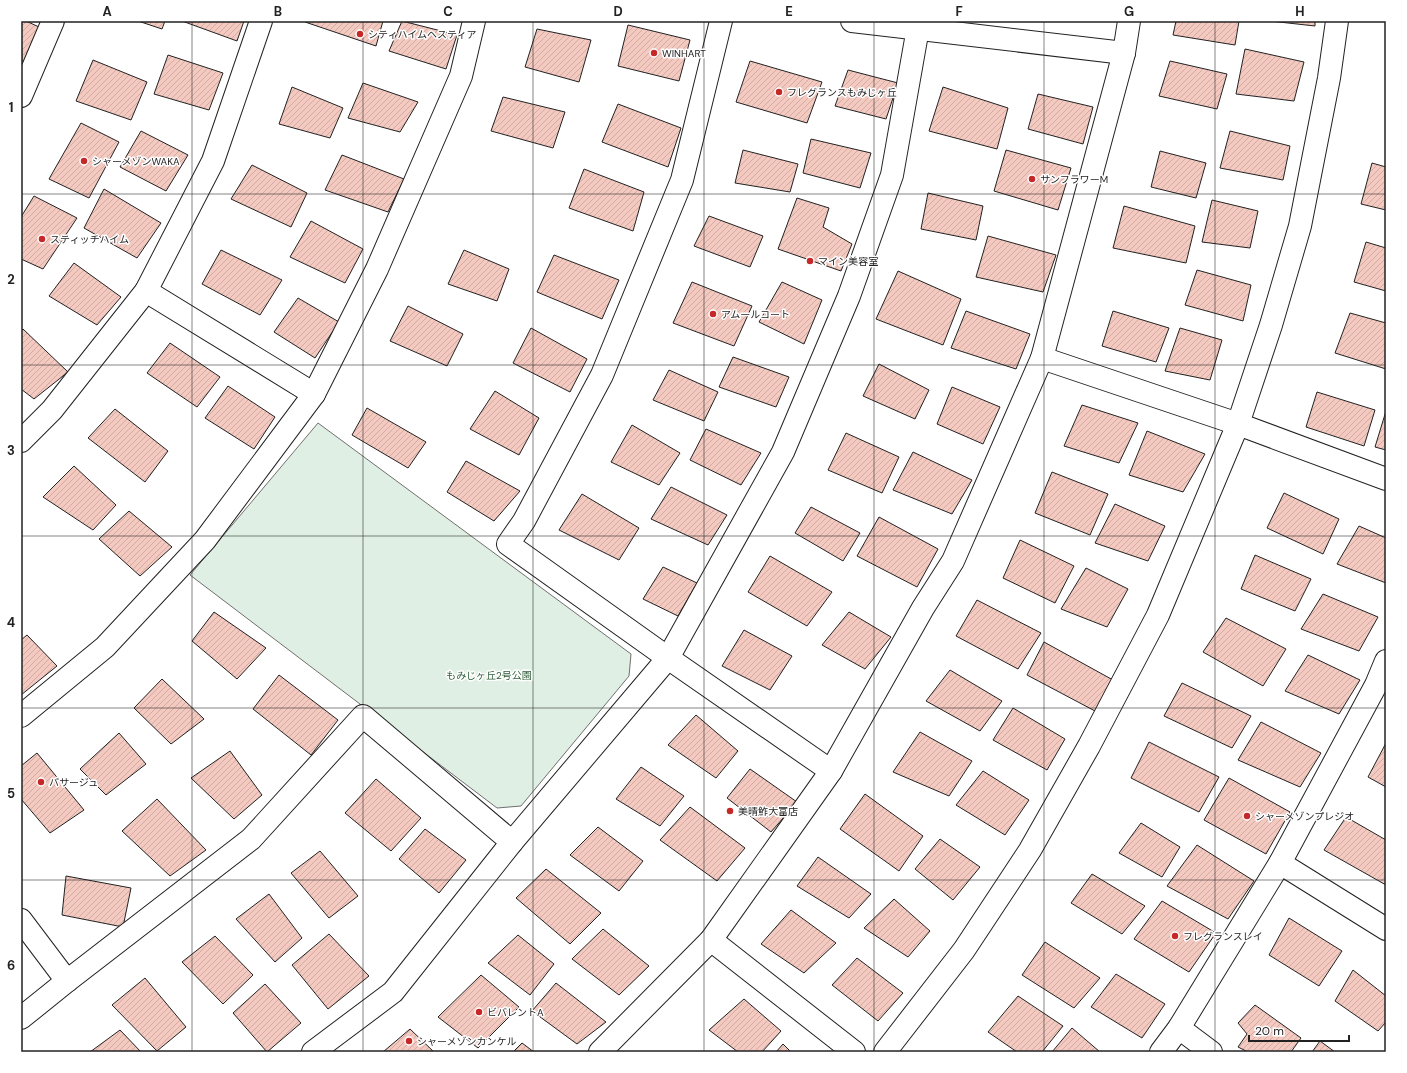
<svg xmlns="http://www.w3.org/2000/svg" width="1407" height="1073" font-family="'DM Sans','Noto Sans JP',sans-serif">
<style>
.green{fill:#e0efe3;stroke:#6f6f6f}
.building{fill:url(#building-hatch);stroke:#222}
.lines{fill:none;stroke-linecap:round;stroke-linejoin:round}
.minor-casing{stroke:#222;stroke-width:24}
.minor{stroke:#fff;stroke-width:22}
.grid{fill:none;stroke:#222;stroke-width:1;stroke-opacity:0.55}
.poi-dot{fill:#c62828;stroke:#fff;stroke-width:1.5}
.labels{text-anchor:middle;dominant-baseline:central;stroke-width:3;stroke-linejoin:round;paint-order:stroke}
.poi-label{font-size:10px;fill:#222;stroke:#fff;text-anchor:start}
.park-label{font-size:10px;fill:#2f5e38;stroke:#fff}
.neatline{fill:none;stroke:#222;stroke-width:1.5}
.grid-label{font-size:13px;text-anchor:middle;font-weight:bold;fill:#222}
</style>
<defs>
<pattern id="building-hatch" width="6" height="6" patternUnits="userSpaceOnUse"><rect width="6" height="6" fill="#f3c9c0"/><path d="M-1 1l2-2M0 6l6-6M5 7l2-2" fill="none" stroke="#d0aca5"/></pattern>
</defs>
<rect width="100%" height="100%" fill="#fff"/>
<path class="green" d="M318 423 631 654 629 676 521 806 497 808 190 575Z"/>
<g class="building">
<path d="M21 21H26L39 27 22 67Z"/>
<path d="M138 21H165L162 29Z"/>
<path d="M182 21H244L237 41Z"/>
<path d="M306 21H383L376 46 305 22Z"/>
<path d="M402 21 457 35 446 69 389 51Z"/>
<path d="M1176 21H1239L1235 45 1173 35Z"/>
<path d="M1270 21H1315V26Z"/>
<path d="M628 25 690 40 679 81 618 66Z"/>
<path d="M537 29 591 40 579 82 525 67Z"/>
<path d="M1245 49 1304 62 1294 101 1236 94Z"/>
<path d="M168 55 223 73 209 110 154 94Z"/>
<path d="M93 60 147 82 131 120 76 101Z"/>
<path d="M750 61 822 82 807 123 736 102Z"/>
<path d="M1170 61 1227 74 1217 109 1159 96Z"/>
<path d="M848 70 898 83 886 119 835 106Z"/>
<path d="M363 83 418 102 400 132 348 118Z"/>
<path d="M292 87 343 108 330 138 279 124Z"/>
<path d="M943 87 1008 108 997 149 929 131Z"/>
<path d="M1038 94 1093 107 1083 144 1028 129Z"/>
<path d="M503 97 565 112 553 148 491 131Z"/>
<path d="M618 104 681 128 668 167 602 142Z"/>
<path d="M81 123 119 142 89 198 49 179Z"/>
<path d="M141 131 188 155 166 191 120 167Z"/>
<path d="M1230 131 1290 146 1283 180 1220 168Z"/>
<path d="M811 139 871 153 860 188 803 173Z"/>
<path d="M743 150 798 164 790 192 735 183Z"/>
<path d="M1006 150 1071 168 1058 210 994 191Z"/>
<path d="M1160 151 1206 163 1196 198 1151 187Z"/>
<path d="M342 155 404 179 388 212 325 190Z"/>
<path d="M1372 163 1386 167V210L1361 204Z"/>
<path d="M252 165 307 193 291 227 231 199Z"/>
<path d="M584 169 644 192 633 231 569 208Z"/>
<path d="M104 189 161 223 137 258 84 228Z"/>
<path d="M928 193 983 206 976 240 921 229Z"/>
<path d="M34 196 77 218 43 269 21 259V217Z"/>
<path d="M797 198 829 208 823 227 852 244 841 271 778 249Z"/>
<path d="M1212 200 1258 211 1250 248 1202 242Z"/>
<path d="M1124 206 1195 226 1186 263 1113 248Z"/>
<path d="M709 216 763 236 750 267 694 246Z"/>
<path d="M311 221 363 249 345 283 290 257Z"/>
<path d="M988 236 1056 255 1043 292 976 277Z"/>
<path d="M1366 242 1386 248V291L1354 282Z"/>
<path d="M221 250 282 280 260 315 202 284Z"/>
<path d="M464 250 509 269 497 301 448 284Z"/>
<path d="M554 255 619 280 602 319 537 292Z"/>
<path d="M74 263 121 297 97 325 49 296Z"/>
<path d="M1197 270 1251 285 1243 321 1185 305Z"/>
<path d="M898 271 961 299 943 345 876 319Z"/>
<path d="M692 282 752 306 734 346 673 323Z"/>
<path d="M782 282 822 300 804 344 759 322Z"/>
<path d="M298 298 339 322 315 358 274 332Z"/>
<path d="M408 306 463 334 447 366 390 341Z"/>
<path d="M966 311 1030 334 1016 369 951 348Z"/>
<path d="M1113 311 1169 328 1156 362 1102 346Z"/>
<path d="M1350 313 1386 323V369L1335 353Z"/>
<path d="M531 328 587 359 570 392 513 363Z"/>
<path d="M1180 328 1222 340 1210 380 1165 371Z"/>
<path d="M23 329 68 372 34 399 21 389V331Z"/>
<path d="M170 343 220 377 197 407 147 373Z"/>
<path d="M733 357 789 377 776 407 719 387Z"/>
<path d="M879 364 929 390 915 419 863 396Z"/>
<path d="M669 370 718 392 704 421 653 400Z"/>
<path d="M228 386 275 417 254 449 205 418Z"/>
<path d="M952 387 1000 407 983 444 937 424Z"/>
<path d="M495 391 539 418 519 455 470 429Z"/>
<path d="M1317 392 1375 410 1364 446 1306 427Z"/>
<path d="M1082 405 1138 423 1119 463 1064 446Z"/>
<path d="M367 408 426 442 408 468 352 435Z"/>
<path d="M115 409 168 451 145 482 88 438Z"/>
<path d="M1386 411V450L1375 447Z"/>
<path d="M632 425 680 453 659 485 611 462Z"/>
<path d="M706 429 761 453 741 485 690 460Z"/>
<path d="M1147 431 1205 454 1183 492 1129 475Z"/>
<path d="M846 433 899 457 882 493 828 470Z"/>
<path d="M913 452 972 480 952 514 893 490Z"/>
<path d="M466 461 520 491 494 521 447 492Z"/>
<path d="M74 466 116 505 93 530 43 497Z"/>
<path d="M1052 472 1108 494 1090 535 1035 513Z"/>
<path d="M671 487 727 515 708 545 651 519Z"/>
<path d="M1284 493 1339 519 1323 554 1267 528Z"/>
<path d="M582 494 639 528 619 560 559 530Z"/>
<path d="M1115 504 1165 526 1148 561 1095 543Z"/>
<path d="M811 507 860 533 843 561 795 533Z"/>
<path d="M129 511 172 547 140 576 99 539Z"/>
<path d="M879 517 938 549 917 587 857 556Z"/>
<path d="M1359 526 1386 538V583L1337 564Z"/>
<path d="M1020 540 1074 566 1055 603 1003 578Z"/>
<path d="M1255 555 1311 579 1295 611 1241 589Z"/>
<path d="M770 556 832 592 807 626 748 592Z"/>
<path d="M663 567 697 583 678 616 643 599Z"/>
<path d="M1086 568 1128 589 1107 627 1061 609Z"/>
<path d="M1323 594 1378 617 1359 651 1301 629Z"/>
<path d="M977 600 1041 633 1018 669 956 636Z"/>
<path d="M214 612 266 648 237 679 192 641Z"/>
<path d="M849 612 891 637 865 669 822 645Z"/>
<path d="M1226 618 1286 649 1263 686 1203 652Z"/>
<path d="M744 630 792 656 770 690 722 666Z"/>
<path d="M27 635 57 666 21 695V640Z"/>
<path d="M1044 642 1113 680 1095 711 1027 675Z"/>
<path d="M1308 655 1360 680 1339 714 1285 691Z"/>
<path d="M950 670 1002 701 980 731 926 701Z"/>
<path d="M279 675 338 720 311 755 253 709Z"/>
<path d="M162 679 204 719 171 744 134 708Z"/>
<path d="M1182 683 1251 716 1232 748 1164 716Z"/>
<path d="M1013 708 1065 739 1047 770 993 740Z"/>
<path d="M696 715 738 751 716 778 668 745Z"/>
<path d="M1261 722 1321 753 1300 787 1238 760Z"/>
<path d="M920 732 972 761 949 796 893 772Z"/>
<path d="M119 733 146 764 106 795 80 769Z"/>
<path d="M1149 742 1219 777 1199 812 1131 778Z"/>
<path d="M1386 743V787L1368 777Z"/>
<path d="M230 751 262 795 234 819 191 778Z"/>
<path d="M37 753 84 810 50 833 21 799V766Z"/>
<path d="M641 767 684 796 660 826 616 799Z"/>
<path d="M750 769 797 802 771 832 727 798Z"/>
<path d="M983 771 1029 800 1005 835 956 805Z"/>
<path d="M1229 778 1290 812 1266 854 1204 820Z"/>
<path d="M376 779 421 818 391 851 345 813Z"/>
<path d="M865 794 923 836 899 871 840 829Z"/>
<path d="M157 799 206 850 170 876 122 831Z"/>
<path d="M690 807 745 848 717 881 660 840Z"/>
<path d="M1346 817 1386 840V885L1324 850Z"/>
<path d="M1141 823 1180 847 1162 877 1119 853Z"/>
<path d="M598 827 643 861 619 891 570 855Z"/>
<path d="M425 829 466 860 439 893 399 859Z"/>
<path d="M940 839 980 867 953 900 915 869Z"/>
<path d="M1197 845 1254 881 1228 919 1167 886Z"/>
<path d="M320 851 358 896 329 918 291 873Z"/>
<path d="M818 857 871 894 849 918 797 886Z"/>
<path d="M546 869 601 913 570 944 516 898Z"/>
<path d="M1092 874 1145 906 1122 934 1071 903Z"/>
<path d="M66 876 131 888 123 927 62 915Z"/>
<path d="M269 894 302 938 275 962 236 919Z"/>
<path d="M894 899 930 931 908 957 864 928Z"/>
<path d="M1162 901 1216 933 1189 972 1134 939Z"/>
<path d="M791 910 836 943 804 973 761 944Z"/>
<path d="M1289 918 1342 951 1319 986 1269 955Z"/>
<path d="M603 929 649 966 619 995 572 959Z"/>
<path d="M329 934 369 976 328 1009 292 965Z"/>
<path d="M518 935 554 964 530 995 488 963Z"/>
<path d="M215 936 253 975 223 1004 182 962Z"/>
<path d="M1045 942 1100 978 1074 1008 1022 975Z"/>
<path d="M857 958 903 993 878 1021 832 985Z"/>
<path d="M1353 970 1386 996V1022L1378 1031 1335 1001Z"/>
<path d="M1116 974 1165 1004 1142 1038 1091 1007Z"/>
<path d="M481 975 519 1007 478 1048 438 1017Z"/>
<path d="M145 978 186 1027 157 1051 112 1005Z"/>
<path d="M556 983 606 1022 577 1044 532 1011Z"/>
<path d="M265 984 301 1023 267 1052 233 1013Z"/>
<path d="M1018 996 1063 1026 1042 1052H1017L988 1032Z"/>
<path d="M744 999 781 1031 762 1052H738L709 1030Z"/>
<path d="M1255 1005 1301 1038 1291 1052H1248L1238 1047 1247 1034 1238 1023Z"/>
<path d="M1072 1028 1100 1052H1052Z"/>
<path d="M410 1029 434 1052H383Z"/>
<path d="M120 1030 141 1052H90Z"/>
<path d="M1320 1041 1335 1052H1312Z"/>
<path d="M522 1043 534 1052H513Z"/>
<path d="M783 1044 791 1052H776Z"/>
</g>
<g class="lines">
<g class="minor-casing">
<g id="minor">
<path d="M721 21 682 180 602 375 524 521 508 544 668 658 831 771"/>
<path d="M852 21 1124 53"/>
<path d="M21 96 53 21"/>
<path d="M146 291 314 394"/>
<path d="M1042 358 1238 424 1386 479"/>
<path d="M21 441 52 410 146 291 213 161 261 21"/>
<path d="M21 716 105 647 205 540 314 394 377 269 461 76 474 21"/>
<path d="M1280 863 1386 929"/>
<path d="M21 920 67 981"/>
<path d="M711 940 854 1052"/>
<path d="M21 1018 67 981 251 839 363 716 512 842 668 658 783 452 849 296 892 175 918 28"/>
<path d="M1179 1028 1211 1052"/>
<path d="M313 1052 393 992 512 842"/>
<path d="M600 1052 711 940 831 771 923 608 953 561 1042 358 1124 53 1129 21"/>
<path d="M885 1052 964 950 1030 850 1089 746 1158 615 1238 424 1271 325 1300 226 1329 78 1337 21"/>
<path d="M1161 1052 1179 1028 1280 863 1376 685 1386 661"/>
</g>
</g>
<use href="#minor" class="minor"/>
</g>
<path class="grid" d="M192 21V1052M363 21V1052M533 21V1052M704 21V1052M874 21V1052M1044 21V1052M1215 21V1052M21 194H1386M21 365H1386M21 536H1386M21 708H1386M21 880H1386"/>
<g class="poi-dot">
<circle cx="360" cy="34" r="4"/>
<circle cx="654" cy="53" r="4"/>
<circle cx="779" cy="92" r="4"/>
<circle cx="84" cy="161" r="4"/>
<circle cx="1032" cy="179" r="4"/>
<circle cx="42" cy="239" r="4"/>
<circle cx="810" cy="261" r="4"/>
<circle cx="713" cy="314" r="4"/>
<circle cx="41" cy="782" r="4"/>
<circle cx="730" cy="811" r="4"/>
<circle cx="1247" cy="816" r="4"/>
<circle cx="1175" cy="936" r="4"/>
<circle cx="479" cy="1012" r="4"/>
<circle cx="409" cy="1041" r="4"/>
</g>
<g class="labels">
<g class="poi-label">
<text x="368" y="34">シティハイムヘスティア</text>
<text x="662" y="53">WINHART</text>
<text x="787" y="92">フレグランスもみじヶ丘</text>
<text x="92" y="161">シャーメゾンWAKA</text>
<text x="1040" y="179">サンフラワーM</text>
<text x="50" y="239">スティッチハイム</text>
<text x="818" y="261">マイン美容室</text>
<text x="721" y="314">アムールコート</text>
<text x="49" y="782">パサージュ</text>
<text x="738" y="811">美晴鮓大富店</text>
<text x="1255" y="816">シャーメゾンプレジオ</text>
<text x="1183" y="936">フレグランスレイ</text>
<text x="487" y="1012">ビバレントA</text>
<text x="417" y="1041">シャーメゾンカンケル</text>
</g>
<g class="park-label">
<text x="489" y="675">もみじヶ丘2号公園</text>
</g>
</g>
<rect width="1407" height="1073" fill="none" stroke="#ffffff" stroke-width="44"/>
<path d="M1249 1035v6h100v-6" fill="none" stroke="#222222" stroke-width="2"/>
<text x="1255" y="1035" font-size="12" fill="#222222" stroke="#ffffff" stroke-width="3" paint-order="stroke">20 m</text>
<rect x="22" y="22" width="1363" height="1029" class="neatline"/>
<g class="grid-label">
<text x="107" y="16">A</text>
<text x="278" y="16">B</text>
<text x="448" y="16">C</text>
<text x="618" y="16">D</text>
<text x="789" y="16">E</text>
<text x="959" y="16">F</text>
<text x="1129" y="16">G</text>
<text x="1300" y="16">H</text>
<text x="11" y="112">1</text>
<text x="11" y="284">2</text>
<text x="11" y="455">3</text>
<text x="11" y="627">4</text>
<text x="11" y="798">5</text>
<text x="11" y="970">6</text>
</g>
</svg>
